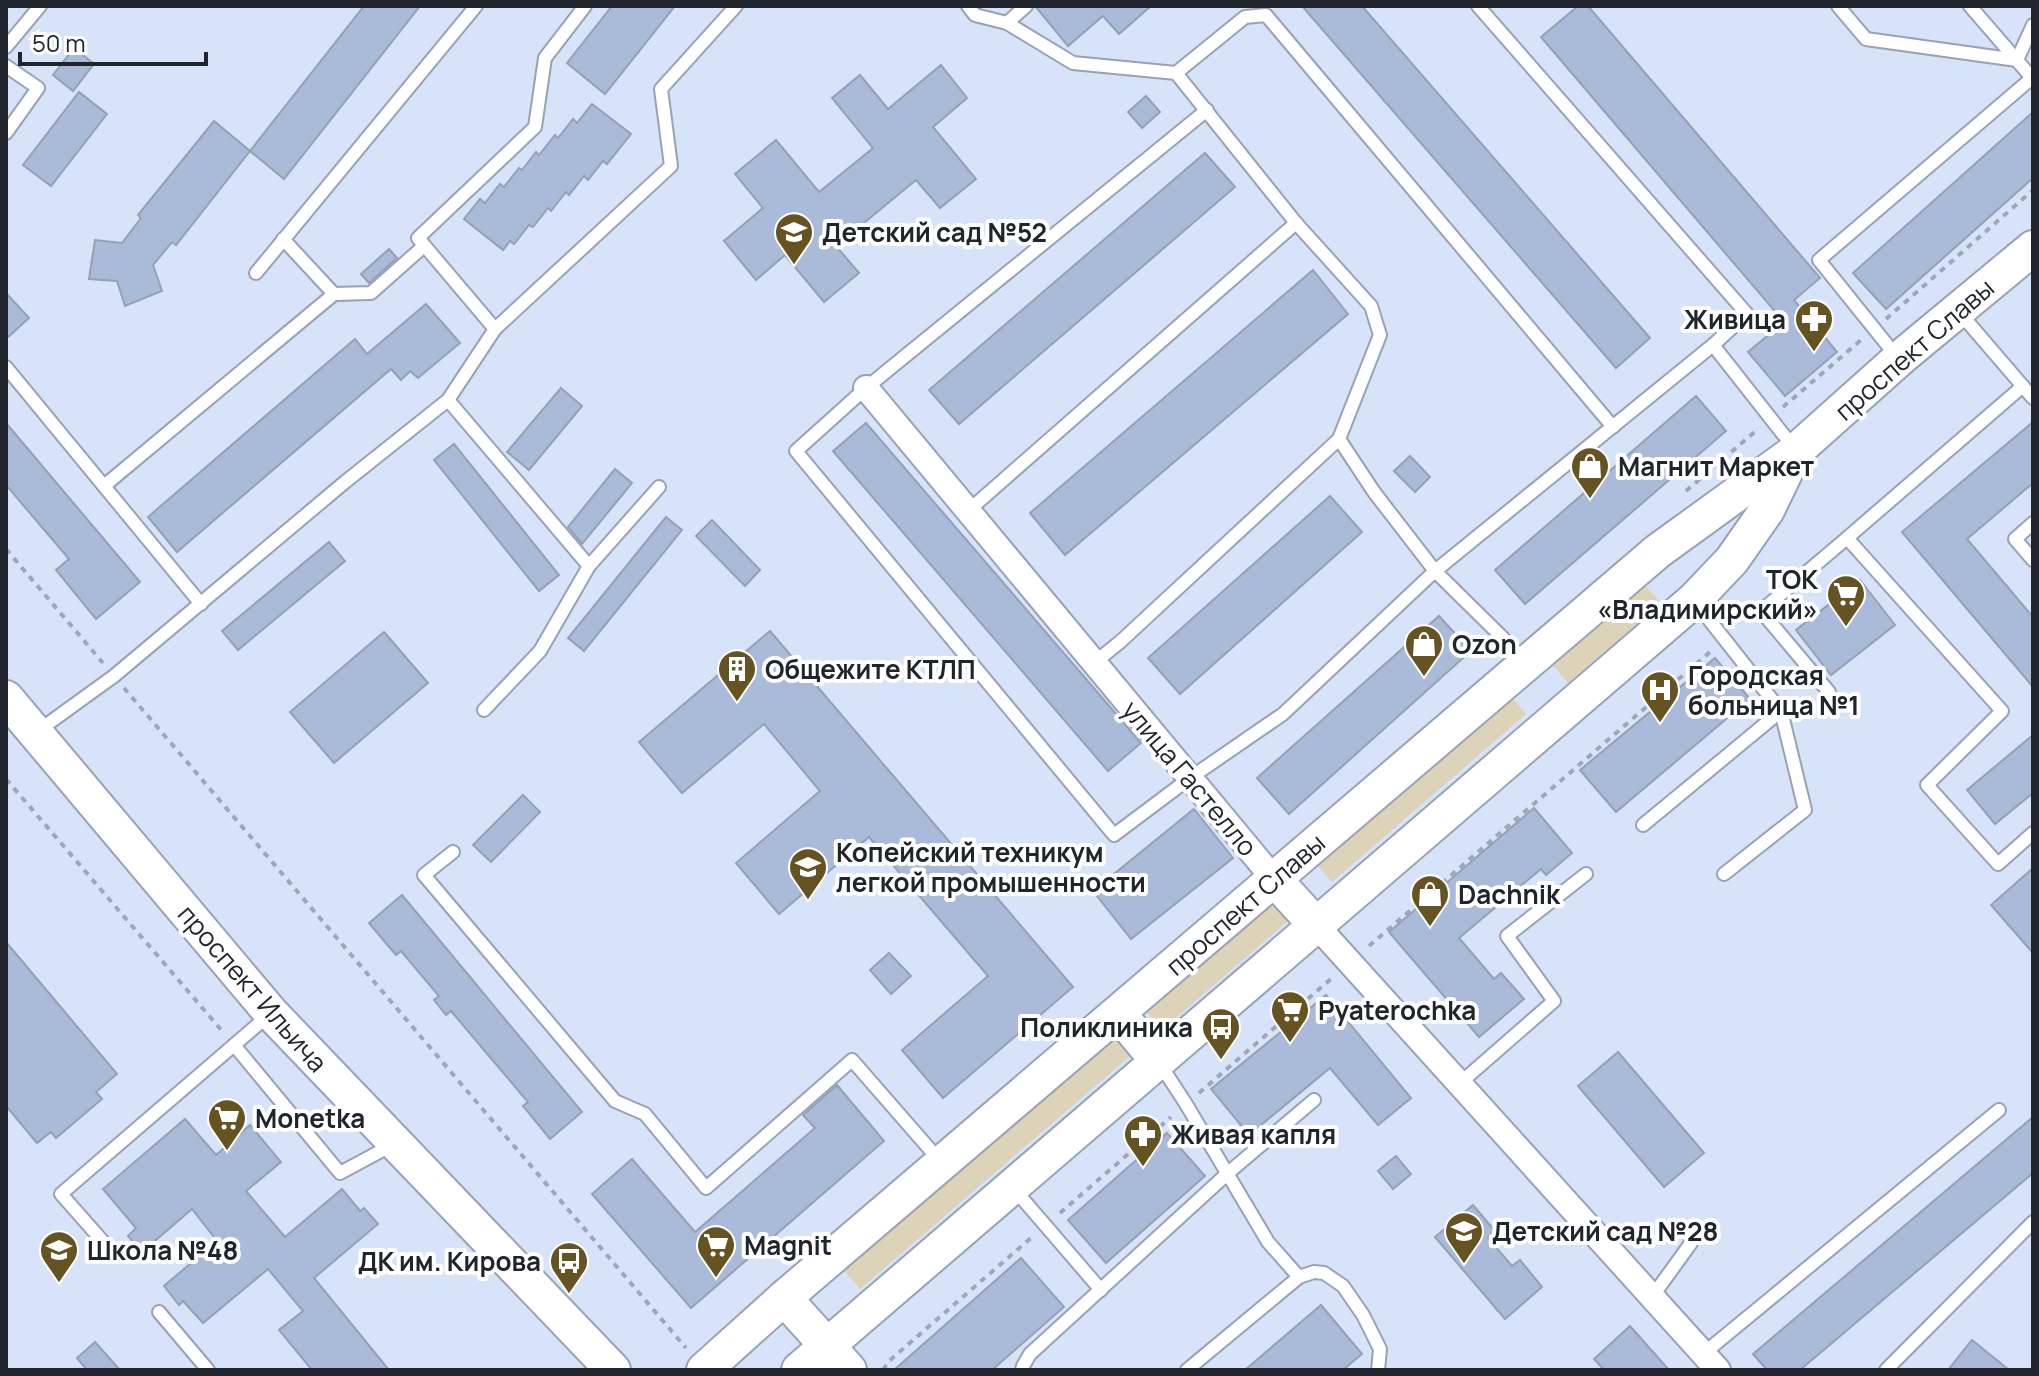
<svg xmlns="http://www.w3.org/2000/svg" width="2039" height="1376" font-family="Manrope,sans-serif">
<style>
.green{fill:#ddd3b8}
.building{fill:#aabbd9;stroke:#95a0b4;stroke-width:2}
.lines{fill:none;stroke-linecap:round;stroke-linejoin:round}
.lane-casing{stroke:#97a2b6;stroke-width:16}
.street-casing{stroke:#97a2b6;stroke-width:28}
.secondary-casing{stroke:#97a2b6;stroke-width:38}
.path{stroke:#9da7b8;stroke-width:4;stroke-dasharray:6 6;stroke-linecap:butt}
.lane{stroke:#fff;stroke-width:12}
.street{stroke:#fff;stroke-width:24}
.secondary{stroke:#fff;stroke-width:34}
.labels{text-anchor:middle;dominant-baseline:central;stroke-width:8;stroke-linejoin:round;paint-order:stroke}
.poi-label{font-size:26px;font-weight:bold;fill:#20242c;stroke:#fff;text-anchor:start}
.street-label{font-size:26px;fill:#20242c;stroke:#fff}
</style>
<rect width="100%" height="100%" fill="#d6e3f8"/>
<g class="green">
<path d="M1642 582 1661 603 1568 683 1550 662Z"/>
<path d="M1508 693 1526 714 1332 882 1314 861Z"/>
<path d="M1269 899 1288 921 1162 1030 1143 1008Z"/>
<path d="M1116 1027 1136 1051 860 1289 840 1266Z"/>
</g>
<g class="building">
<path d="M364 6H420L284 179 250 151Z"/>
<path d="M612 6H675L605 94 567 63Z"/>
<path d="M1035 6H1151L1119 34 1103 16 1068 46Z"/>
<path d="M1302 6H1362L1650 338 1616 368Z"/>
<path d="M1578 6H1588L1820 278 1794 300 1837 352 1785 396 1748 352 1784 322 1541 37Z"/>
<path d="M74 48 94 64 73 91 53 75Z"/>
<path d="M941 65 967 98 933 127 976 179 940 208 916 180 836 246 859 273 824 302 785 255 756 280 724 241 763 208 735 174 776 140 819 192 873 148 832 98 860 75 888 109Z"/>
<path d="M79 92 107 114 51 186 23 165Z"/>
<path d="M1146 96 1160 112 1142 128 1128 112Z"/>
<path d="M592 104 631 134 607 164 603 161 588 180 584 176 569 195 566 192 551 211 548 208 533 227 529 225 514 244 510 241 503 250 464 219 480 199 485 203 500 184 504 187 519 168 522 170 536 152 539 155 555 135 558 138 573 119 577 123Z"/>
<path d="M2033 112V178L1886 309 1853 273Z"/>
<path d="M214 121 250 151 176 245 172 242 153 265 162 291 125 306 117 281 89 279 95 240 122 243 141 218 138 215Z"/>
<path d="M1205 153 1235 187 959 424 929 390Z"/>
<path d="M389 249 397 258 369 283 361 274Z"/>
<path d="M1313 270 1348 314 1065 555 1030 513Z"/>
<path d="M6 293 29 318 6 339Z"/>
<path d="M426 304 460 343 418 378 410 371 401 380 391 369 177 552 148 517 355 339 367 354Z"/>
<path d="M561 388 582 406 529 470 507 452Z"/>
<path d="M1696 396 1726 431 1525 604 1495 570Z"/>
<path d="M2033 422V483L1967 539 2033 617V687L1902 532Z"/>
<path d="M6 423 140 582 96 619 56 570 69 559 6 485Z"/>
<path d="M866 423 1141 743 1108 771 833 451Z"/>
<path d="M454 444 559 575 539 591 434 460Z"/>
<path d="M1410 456 1430 477 1415 492 1394 471Z"/>
<path d="M615 469 632 483 582 544 568 527Z"/>
<path d="M1330 496 1362 532 1180 694 1148 658Z"/>
<path d="M666 517 682 530 584 651 568 638Z"/>
<path d="M712 520 760 570 745 586 696 536Z"/>
<path d="M329 542 345 561 238 650 222 631Z"/>
<path d="M1860 580 1895 625 1831 675 1796 630Z"/>
<path d="M1439 616 1471 651 1289 814 1257 778Z"/>
<path d="M770 631 1073 987 943 1098 902 1050 988 976 869 837 779 914 736 863 820 791 764 724 682 793 639 742Z"/>
<path d="M384 632 428 683 334 763 290 712Z"/>
<path d="M1715 658 1750 699 1616 812 1580 770Z"/>
<path d="M2033 735V793L1995 824 1967 790Z"/>
<path d="M523 795 540 812 491 862 473 845Z"/>
<path d="M1534 808 1572 853 1546 875 1541 869 1459 938 1494 979 1501 973 1524 999 1479 1037 1389 932Z"/>
<path d="M1194 809 1233 858 1131 939 1093 891Z"/>
<path d="M2033 868V953L1991 905Z"/>
<path d="M402 895 582 1112 550 1139 523 1106 528 1102 489 1056 451 1011 446 1015 434 1000 439 996 401 951 396 955 369 923Z"/>
<path d="M6 942 117 1074 96 1092 102 1099 56 1138 51 1132 37 1143 6 1106Z"/>
<path d="M889 953 911 976 891 994 870 970Z"/>
<path d="M1326 995 1411 1098 1378 1125 1330 1068 1249 1135 1211 1089Z"/>
<path d="M1618 1052 1704 1153 1664 1187 1578 1086Z"/>
<path d="M837 1085 884 1141 691 1308 592 1194 632 1159 695 1232 815 1128 803 1115Z"/>
<path d="M2033 1117V1173L1800 1370H1767L1753 1354Z"/>
<path d="M185 1119 216 1155 250 1125 281 1162 246 1191 285 1237 342 1189 360 1211 364 1208 378 1224 314 1278 389 1370H312L279 1330 303 1311 268 1269 203 1323 183 1301 179 1305 164 1286 217 1241 192 1209 142 1252 128 1236 136 1228 103 1189Z"/>
<path d="M1167 1133 1205 1176 1106 1263 1068 1220Z"/>
<path d="M1396 1156 1411 1174 1393 1189 1378 1171Z"/>
<path d="M1473 1205 1495 1231 1488 1238 1512 1266 1520 1260 1542 1287 1505 1319 1435 1237Z"/>
<path d="M1021 1258 1064 1307 992 1370H894Z"/>
<path d="M1321 1305 1362 1354 1343 1370H1245Z"/>
<path d="M1630 1326 1669 1370H1604L1594 1359Z"/>
<path d="M1972 1340 2009 1370H1948Z"/>
<path d="M95 1342 120 1370H87L77 1358Z"/>
</g>
<g class="lines">
<g class="lane-casing">
<g id="lane">
<path d="M968 6 975 15 1007 23"/>
<path d="M1026 6 1007 23 1073 63 1176 73 1296 223 1371 306 1380 335 1339 439 1374 492 1435 571 1510 645 1523 662"/>
<path d="M1838 6 1866 39 2017 60 2033 25"/>
<path d="M1970 6 2033 79"/>
<path d="M6 47 40 6"/>
<path d="M6 66 38 88 6 133"/>
<path d="M1176 73 1245 17 1266 15 1613 427"/>
<path d="M1207 110 866 388 796 451 1114 835 1190 778 1283 714 1435 571 1713 345 1747 314 1478 6"/>
<path d="M283 239 334 294"/>
<path d="M256 273 476 6"/>
<path d="M1960 313 2033 398"/>
<path d="M495 329 671 166 661 89 736 6"/>
<path d="M1713 345 1794 448"/>
<path d="M1897 357 1819 260 2032 78"/>
<path d="M6 367 201 604"/>
<path d="M2023 386 1847 538 2002 711 1927 785 1998 864 2033 833"/>
<path d="M448 400 589 566 540 651 484 710"/>
<path d="M104 486 334 294 371 293 424 246"/>
<path d="M968 511 1296 223"/>
<path d="M2033 523 2015 539 2033 560"/>
<path d="M589 566 659 487"/>
<path d="M1696 603 1781 711 1805 810 1724 874"/>
<path d="M1094 663 1120 642 1339 439"/>
<path d="M1829 692 1761 611 1847 538"/>
<path d="M38 731 114 676 345 482 448 400 495 329 418 238 535 127 545 58 585 6"/>
<path d="M1643 825 1781 711"/>
<path d="M453 852 424 875 615 1101 645 1114 706 1188 852 1060 940 1161"/>
<path d="M234 1045 340 1173 392 1145"/>
<path d="M1160 1064 1186 1104 1268 1242 1299 1277"/>
<path d="M1459 1084 1554 1001 1507 936 1586 874"/>
<path d="M1014 1189 1101 1290"/>
<path d="M106 1245 61 1194 269 1015"/>
<path d="M1652 1297 1691 1243"/>
<path d="M159 1312 208 1370"/>
<path d="M1703 1354 1999 1110"/>
<path d="M1022 1370 1023 1366 1030 1354 1228 1173 1314 1100"/>
<path d="M1187 1370 1299 1277 1314 1272 1324 1273 1343 1286 1363 1315 1380 1349 1378 1370"/>
<path d="M1886 1370 2033 1222"/>
</g>
</g>
<g class="street-casing">
<g id="street">
<path d="M866 388 1274 879"/>
<path d="M1316 925 1718 1370"/>
</g>
</g>
<g class="secondary-casing">
<g id="secondary">
<path d="M6 698 271 1013 613 1370"/>
<path d="M1274 879 1316 925"/>
<path d="M1118 1013 1158 1061"/>
<path d="M784 1298 849 1370"/>
<path d="M704 1370 784 1298 1658 551 1796 451 1899 359 2033 248"/>
<path d="M799 1370 1694 600 1732 560 1767 510 1794 454"/>
</g>
</g>
<g class="path">
<path d="M1886 319 2033 190"/>
<path d="M1783 407 1861 340"/>
<path d="M1686 491 1758 429"/>
<path d="M6 549 103 663"/>
<path d="M124 688 686 1348"/>
<path d="M6 779 223 1032"/>
<path d="M1369 946 1710 652"/>
<path d="M1199 1093 1332 978"/>
<path d="M1060 1213 1171 1117"/>
<path d="M883 1370 889 1361 1032 1237"/>
</g>
<use href="#lane" class="lane"/>
<use href="#street" class="street"/>
<use href="#secondary" class="secondary"/>
</g>
<defs>
<g id="school-pin" transform="scale(2)"><path d="M0 17L-7.5 6A9.5 9.5 0 1 1 7.5 6Z" fill="#655321" stroke="#fff"/><path d="M0-5L7-2L0 1L-7-2ZM-4 1L0 2.5L4 1V4Q0 6-4 4Z" fill="#fff"/></g>
<g id="pharmacy-pin" transform="scale(2)"><path d="M0 17L-7.5 6A9.5 9.5 0 1 1 7.5 6Z" fill="#655321" stroke="#fff"/><path d="M-2-6h4v4h4v4h-4v4h-4v-4h-4v-4h4Z" fill="#fff"/></g>
<g id="shop-pin" transform="scale(2)"><path d="M0 17L-7.5 6A9.5 9.5 0 1 1 7.5 6Z" fill="#655321" stroke="#fff"/><path d="M-5-2.5h2.3a2.7 3.5 0 0 1 5.4 0H5L5.5 6h-11ZM-1.5-2.5h3a1.5 2.3 0 0 0-3 0Z" fill="#fff"/></g>
<g id="supermarket-pin" transform="scale(2)"><path d="M0 17L-7.5 6A9.5 9.5 0 1 1 7.5 6Z" fill="#655321" stroke="#fff"/><path d="M-6-5.5h2.5l.6 2H6L4.5 2H-2.5L-4.4-4H-6ZM-1.5 3.2a1.3 1.3 0 1 0 .1 0ZM3 3.2a1.3 1.3 0 1 0 .1 0Z" fill="#fff"/></g>
<g id="building-pin" transform="scale(2)"><path d="M0 17L-7.5 6A9.5 9.5 0 1 1 7.5 6Z" fill="#655321" stroke="#fff"/><path d="M-4-6H4V6H1V3H-1V6H-4ZM-2.5-4.3h1.7v1.8h-1.7ZM.8-4.3h1.7v1.8H.8ZM-2.5-1h1.7V.8h-1.7ZM.8-1h1.7V.8H.8Z" fill="#fff"/></g>
<g id="hospital-pin" transform="scale(2)"><path d="M0 17L-7.5 6A9.5 9.5 0 1 1 7.5 6Z" fill="#655321" stroke="#fff"/><path d="M-5-5h3v3.5h4V-5h3V5h-3V1.5h-4V5h-3Z" fill="#fff"/></g>
<g id="university-pin" transform="scale(2)"><path d="M0 17L-7.5 6A9.5 9.5 0 1 1 7.5 6Z" fill="#655321" stroke="#fff"/><path d="M0-5L7-2L0 1L-7-2ZM-4 1L0 2.5L4 1V4Q0 6-4 4Z" fill="#fff"/></g>
<g id="bus-pin" transform="scale(2)"><path d="M0 17L-7.5 6A9.5 9.5 0 1 1 7.5 6Z" fill="#655321" stroke="#fff"/><path d="M-5-6H5V4H4V6H2V4H-2V6H-4V4H-5ZM-3.5-4V0h7V-4ZM-3.5 1.2v1.5H-2V1.2ZM2 1.2v1.5H3.5V1.2Z" fill="#fff"/></g>
</defs>
<g fill-rule="evenodd">
<use href="#school-pin" x="794" y="232"/>
<use href="#pharmacy-pin" x="1814" y="319"/>
<use href="#shop-pin" x="1590" y="466"/>
<use href="#supermarket-pin" x="1846" y="594"/>
<use href="#shop-pin" x="1424" y="644"/>
<use href="#building-pin" x="737" y="669"/>
<use href="#hospital-pin" x="1660" y="690"/>
<use href="#university-pin" x="808" y="867"/>
<use href="#shop-pin" x="1430" y="894"/>
<use href="#supermarket-pin" x="1290" y="1010"/>
<use href="#bus-pin" x="1221" y="1027"/>
<use href="#supermarket-pin" x="227" y="1118"/>
<use href="#pharmacy-pin" x="1143" y="1134"/>
<use href="#school-pin" x="1464" y="1231"/>
<use href="#supermarket-pin" x="716" y="1245"/>
<use href="#school-pin" x="59" y="1250"/>
<use href="#bus-pin" x="569" y="1261"/>
</g>
<g class="labels">
<g class="poi-label">
<text x="822" y="232">Детский сад №52</text>
<text x="1786" y="319" text-anchor="end">Живица</text>
<text x="1618" y="466">Магнит Маркет</text>
<text x="1818" y="579" text-anchor="end">ТОК<tspan x="1818" dy="30">«Владимирский»</tspan></text>
<text x="1452" y="644">Ozon</text>
<text x="765" y="669">Общежите КТЛП</text>
<text x="1688" y="675">Городская<tspan x="1688" dy="30">больница №1</tspan></text>
<text x="836" y="852">Копейский техникум<tspan x="836" dy="30">легкой промышенности</tspan></text>
<text x="1458" y="894">Dachnik</text>
<text x="1318" y="1010">Pyaterochka</text>
<text x="1193" y="1027" text-anchor="end">Поликлиника</text>
<text x="255" y="1118">Monetka</text>
<text x="1171" y="1134">Живая капля</text>
<text x="1492" y="1231">Детский сад №28</text>
<text x="744" y="1245">Magnit</text>
<text x="87" y="1250">Школа №48</text>
<text x="541" y="1261" text-anchor="end">ДК им. Кирова</text>
</g>
<g class="street-label">
<text transform="translate(1914 349) rotate(-41)">проспект Славы</text>
<text transform="translate(1190 778) rotate(50)">улица Гастелло</text>
<text transform="translate(1245 904) rotate(-41)">проспект Славы</text>
<text transform="translate(253 988) rotate(49)">проспект Ильича</text>
</g>
</g>
<rect width="2039" height="1376" fill="none" stroke="#20242c" stroke-width="16"/>
<path d="M20 52v12h186v-12" fill="none" stroke="#20242c" stroke-width="4"/>
<text x="32" y="52" font-size="24" fill="#20242c" stroke="#ffffff" stroke-width="6" paint-order="stroke">50 m</text>
</svg>
